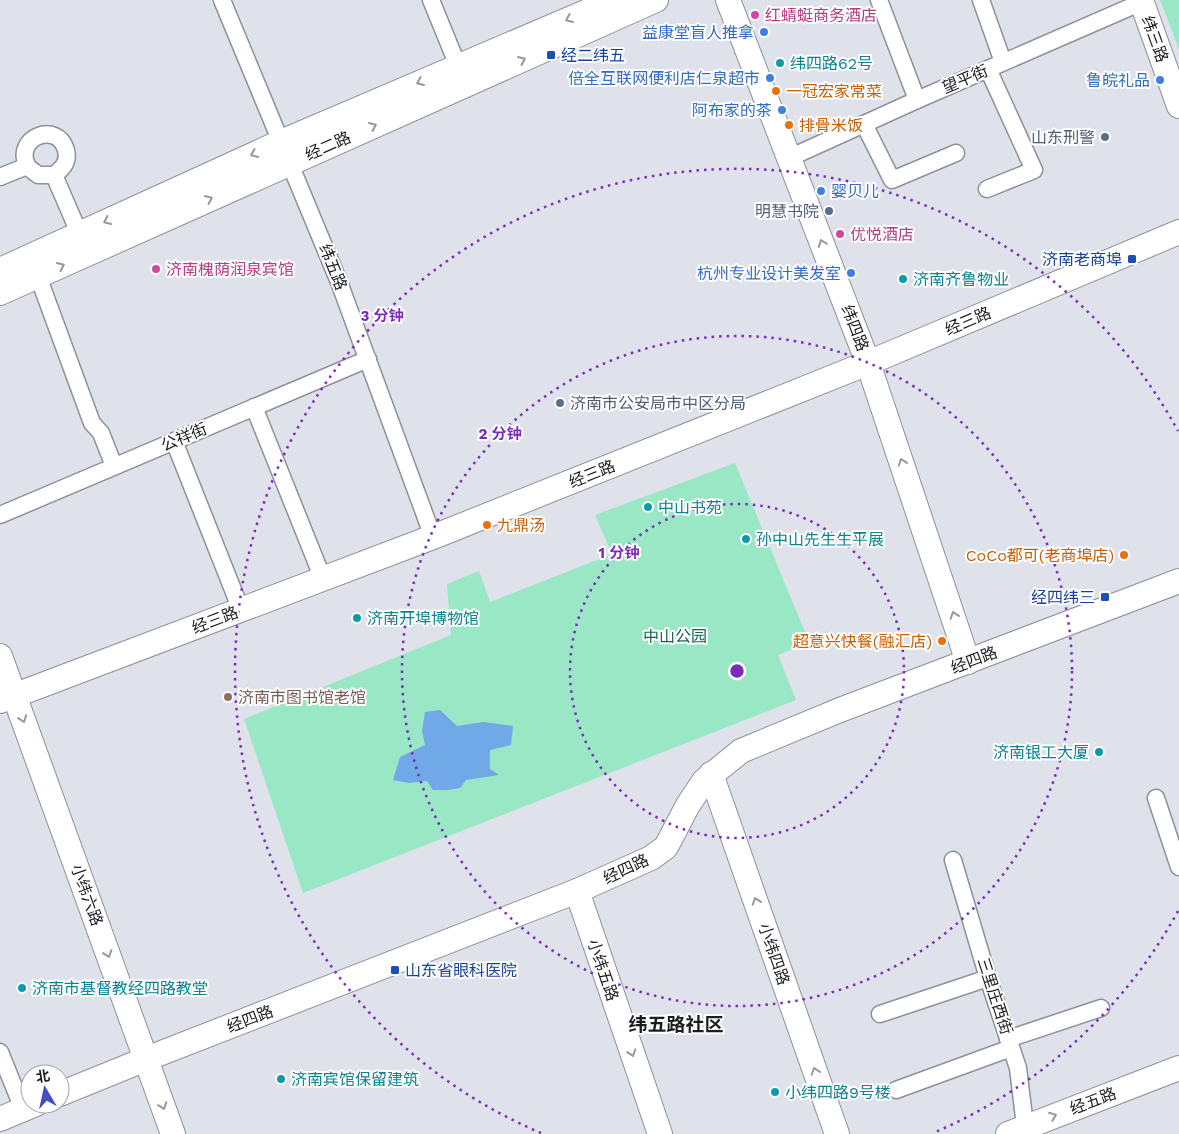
<svg xmlns="http://www.w3.org/2000/svg" width="1179" height="1134" font-family="'Work Sans','Noto Sans SC',sans-serif">
<style>
.green{fill:#99e7c4}
.water{fill:#70a8e8}
.lines{fill:none;stroke-linecap:round;stroke-linejoin:round}
.street-casing{stroke:#8d9198;stroke-width:19}
.secondary-casing{stroke:#8d9198;stroke-width:26}
.street{stroke:#fff;stroke-width:16}
.secondary{stroke:#fff;stroke-width:24}
.oneway{stroke:#99999b}
.ring{fill:none;stroke:#7b2cbf;stroke-width:2.5;stroke-dasharray:2.5 5}
.hotel-dot{fill:#d1479c;stroke:#fff;stroke-width:2}
.shop-dot{fill:#3f7fe0;stroke:#fff;stroke-width:2}
.transit-dot{fill:#1a4fb4;stroke:#fff;stroke-width:2}
.culture-dot{fill:#0f9aa8;stroke:#fff;stroke-width:2}
.food-dot{fill:#e8710a;stroke:#fff;stroke-width:2}
.service-dot{fill:#5c6f8a;stroke:#fff;stroke-width:2}
.education-dot{fill:#8d6e63;stroke:#fff;stroke-width:2}
.labels{text-anchor:middle;dominant-baseline:central;stroke-width:4;stroke-linejoin:round;paint-order:stroke}
.hotel-label{font-size:16px;fill:#b23c85;stroke:#fff;text-anchor:start}
.shop-label{font-size:16px;fill:#366cbe;stroke:#fff;text-anchor:end}
.street-label{font-size:16px;fill:#1c1d20;stroke:#fff}
.transit-label{font-size:16px;fill:#164399;stroke:#fff;text-anchor:start}
.culture-label{font-size:16px;fill:#0d838f;stroke:#fff;text-anchor:start}
.food-label{font-size:16px;fill:#c56008;stroke:#fff;text-anchor:start}
.service-label{font-size:16px;fill:#4e5e75;stroke:#fff;text-anchor:end}
.park-label{font-size:16px;fill:#196449;stroke:#fff}
.education-label{font-size:16px;fill:#785e54;stroke:#fff;text-anchor:start}
.quarter-label{font-size:19px;font-weight:bold;fill:#1c1d20;stroke:#fff}
.centre{fill:#7b2cbf;stroke:#fff;stroke-width:2.5}
.ring-label{font-size:15px;text-anchor:middle;font-weight:bold;fill:#7b2cbf;stroke:#fff;stroke-width:4;stroke-linejoin:round;paint-order:stroke}
</style>
<rect width="100%" height="100%" fill="#dfe2ea"/>
<g class="green">
<path d="M1160 0H1179V49Z"/>
<path d="M735 463 809 642 778 655 796 700 303 893 244 719 451 635 447 584 479 571 490 602 612 554 595 515Z"/>
</g>
<path class="water" d="M440 710 457 726 483 722 513 726 511 745 490 750V769L499 775 466 780 460 788 448 790H433L427 781 409 783 393 780 400 757 425 745 422 731 425 712Z"/>
<g class="lines">
<g class="street-casing">
<g id="street">
<path d="M222 0 339 282 433 537"/>
<path d="M431 0 458 66"/>
<path d="M879 0 917 100"/>
<path d="M981 0 1003 62"/>
<path d="M864 124 892 180 956 153"/>
<path d="M789 158 917 100 1142 2"/>
<path d="M54 175H38C35 172 29 169 27 165 14 138 57 120 66 150 69 162 63 168 54 175L83 242"/>
<path d="M0 177 27 166"/>
<path d="M987 189 1034 170 988 69"/>
<path d="M38 276 92 423 101 433 114 466"/>
<path d="M254 407 323 579"/>
<path d="M174 441 241 610"/>
<path d="M0 515 368 359"/>
<path d="M1156 798 1179 867"/>
<path d="M953 860 988 978 1018 1068 1026 1134"/>
<path d="M880 1014 988 978"/>
<path d="M1008 1039 1101 1008"/>
<path d="M0 1052 23 1109"/>
<path d="M896 1090 1011 1048"/>
</g>
</g>
<g class="secondary-casing">
<g id="secondary">
<path d="M728 0 868 363 968 662"/>
<path d="M1141 0 1179 106"/>
<path d="M0 270 281 142 614 0"/>
<path d="M0 293 656 0"/>
<path d="M0 656 173 1134"/>
<path d="M0 701 433 537 868 363 1179 232"/>
<path d="M711 774 837 1134"/>
<path d="M577 891 660 1134"/>
<path d="M60 1094 146 1059 577 891 651 858 666 847 688 805 704 781 741 751 840 710 1179 581"/>
<path d="M0 1119 36 1104"/>
<path d="M1008 1134 1179 1068"/>
</g>
</g>
<use href="#street" class="street"/>
<use href="#secondary" class="secondary"/>
</g>
<defs><path id="oneway-chevron" d="M-2-3.5L2.5 0L-2 3.5" fill="none" stroke-width="1.6" stroke-linecap="round" stroke-linejoin="round" transform="scale(1.25)"/></defs>
<g class="oneway">
<use href="#oneway-chevron" transform="translate(569 19) rotate(157)"/>
<use href="#oneway-chevron" transform="translate(522 60) rotate(-24)"/>
<use href="#oneway-chevron" transform="translate(420 82) rotate(157)"/>
<use href="#oneway-chevron" transform="translate(373 126) rotate(-24)"/>
<use href="#oneway-chevron" transform="translate(254 154) rotate(155)"/>
<use href="#oneway-chevron" transform="translate(209 199) rotate(-24)"/>
<use href="#oneway-chevron" transform="translate(107 221) rotate(155)"/>
<use href="#oneway-chevron" transform="translate(822 243) rotate(-111)"/>
<use href="#oneway-chevron" transform="translate(61 266) rotate(-24)"/>
<use href="#oneway-chevron" transform="translate(902 462) rotate(-109)"/>
<use href="#oneway-chevron" transform="translate(954 615) rotate(-109)"/>
<use href="#oneway-chevron" transform="translate(23 719) rotate(70)"/>
<use href="#oneway-chevron" transform="translate(756 901) rotate(-109)"/>
<use href="#oneway-chevron" transform="translate(108 954) rotate(70)"/>
<use href="#oneway-chevron" transform="translate(632 1053) rotate(71)"/>
<use href="#oneway-chevron" transform="translate(815 1071) rotate(-109)"/>
<use href="#oneway-chevron" transform="translate(163 1106) rotate(70)"/>
<use href="#oneway-chevron" transform="translate(1053 1116) rotate(-21)"/>
</g>
<g class="ring">
<circle cx="737" cy="671" r="167"/>
<circle cx="737" cy="671" r="335"/>
<path d="M1178 911A502 502 0 0 1 933 1133M541 1133A502 502 0 1 1 1178 431"/>
</g>
<g class="hotel-dot">
<circle cx="755" cy="15" r="5"/>
<circle cx="840" cy="234" r="5"/>
<circle cx="156" cy="269" r="5"/>
</g>
<g class="shop-dot">
<circle cx="764" cy="32" r="5"/>
<circle cx="770" cy="78" r="5"/>
<circle cx="1160" cy="80" r="5"/>
<circle cx="782" cy="110" r="5"/>
<circle cx="821" cy="191" r="5"/>
<circle cx="851" cy="273" r="5"/>
</g>
<g class="transit-dot">
<rect x="546" y="50" width="10" height="10" rx="2.5"/>
<rect x="1127" y="254" width="10" height="10" rx="2.5"/>
<rect x="1100" y="592" width="10" height="10" rx="2.5"/>
<rect x="390" y="965" width="10" height="10" rx="2.5"/>
</g>
<g class="culture-dot">
<circle cx="780" cy="63" r="5"/>
<circle cx="903" cy="279" r="5"/>
<circle cx="648" cy="507" r="5"/>
<circle cx="746" cy="539" r="5"/>
<circle cx="357" cy="618" r="5"/>
<circle cx="1099" cy="752" r="5"/>
<circle cx="22" cy="988" r="5"/>
<circle cx="281" cy="1079" r="5"/>
<circle cx="775" cy="1092" r="5"/>
</g>
<g class="food-dot">
<circle cx="776" cy="91" r="5"/>
<circle cx="789" cy="125" r="5"/>
<circle cx="487" cy="525" r="5"/>
<circle cx="1124" cy="555" r="5"/>
<circle cx="942" cy="641" r="5"/>
</g>
<g class="service-dot">
<circle cx="1105" cy="137" r="5"/>
<circle cx="829" cy="211" r="5"/>
<circle cx="560" cy="403" r="5"/>
</g>
<circle class="education-dot" cx="228" cy="697" r="5"/>
<g class="labels">
<g class="hotel-label">
<text x="765" y="15">红蜻蜓商务酒店</text>
<text x="850" y="234">优悦酒店</text>
<text x="166" y="269">济南槐荫润泉宾馆</text>
</g>
<g class="shop-label">
<text x="754" y="32">益康堂盲人推拿</text>
<text x="760" y="78">倍全互联网便利店仁泉超市</text>
<text x="1150" y="80">鲁皖礼品</text>
<text x="772" y="110">阿布家的茶</text>
<text x="831" y="191" text-anchor="start">婴贝儿</text>
<text x="841" y="273">杭州专业设计美发室</text>
</g>
<g class="street-label">
<text transform="translate(1155 39) rotate(70)">纬三路</text>
<text transform="translate(965 79) rotate(-23)">望平街</text>
<text transform="translate(328 146) rotate(-24)">经二路</text>
<text transform="translate(333 267) rotate(68)">纬五路</text>
<text transform="translate(968 321) rotate(-23)">经三路</text>
<text transform="translate(855 328) rotate(69)">纬四路</text>
<text transform="translate(184 437) rotate(-23)">公祥街</text>
<text transform="translate(592 474) rotate(-22)">经三路</text>
<text transform="translate(215 620) rotate(-21)">经三路</text>
<text transform="translate(974 660) rotate(-21)">经四路</text>
<text transform="translate(626 869) rotate(-25)">经四路</text>
<text transform="translate(87 895) rotate(70)">小纬六路</text>
<text transform="translate(774 954) rotate(71)">小纬四路</text>
<text transform="translate(603 970) rotate(71)">小纬五路</text>
<text transform="translate(995 996) rotate(72)">三里庄西街</text>
<text transform="translate(250 1019) rotate(-21)">经四路</text>
<text transform="translate(1093 1101) rotate(-21)">经五路</text>
</g>
<g class="transit-label">
<text x="561" y="55">经二纬五</text>
<text x="1122" y="259" text-anchor="end">济南老商埠</text>
<text x="1095" y="597" text-anchor="end">经四纬三</text>
<text x="405" y="970">山东省眼科医院</text>
</g>
<g class="culture-label">
<text x="790" y="63">纬四路62号</text>
<text x="913" y="279">济南齐鲁物业</text>
<text x="658" y="507">中山书苑</text>
<text x="756" y="539">孙中山先生生平展</text>
<text x="367" y="618">济南开埠博物馆</text>
<text x="1089" y="752" text-anchor="end">济南银工大厦</text>
<text x="32" y="988">济南市基督教经四路教堂</text>
<text x="291" y="1079">济南宾馆保留建筑</text>
<text x="785" y="1092">小纬四路9号楼</text>
</g>
<g class="food-label">
<text x="786" y="91">一冠宏家常菜</text>
<text x="799" y="125">排骨米饭</text>
<text x="497" y="525">九鼎汤</text>
<text x="1114" y="555" text-anchor="end">CoCo都可(老商埠店)</text>
<text x="932" y="641" text-anchor="end">超意兴快餐(融汇店)</text>
</g>
<g class="service-label">
<text x="1095" y="137">山东刑警</text>
<text x="819" y="211">明慧书院</text>
<text x="570" y="403" text-anchor="start">济南市公安局市中区分局</text>
</g>
<g class="park-label">
<text x="675" y="636">中山公园</text>
</g>
<g class="education-label">
<text x="238" y="697">济南市图书馆老馆</text>
</g>
<g class="quarter-label">
<text x="676" y="1024">纬五路社区</text>
</g>
</g>
<circle cx="737" cy="671" r="8" class="centre"/>
<g class="ring-label">
<text x="382" y="321">3 分钟</text>
<text x="500" y="439">2 分钟</text>
<text x="619" y="558">1 分钟</text>
</g>
<g transform="translate(45 1089) rotate(351)"><circle r="24" fill="#ffffff" stroke="#a4a5a6"/>
<path d="M0-4L9 19L0 12L-9 19Z" fill="#454dc2"/>
<text y="-8" font-size="14" font-weight="bold" text-anchor="middle" fill="#1c1d20">北</text>
</g>
</svg>
